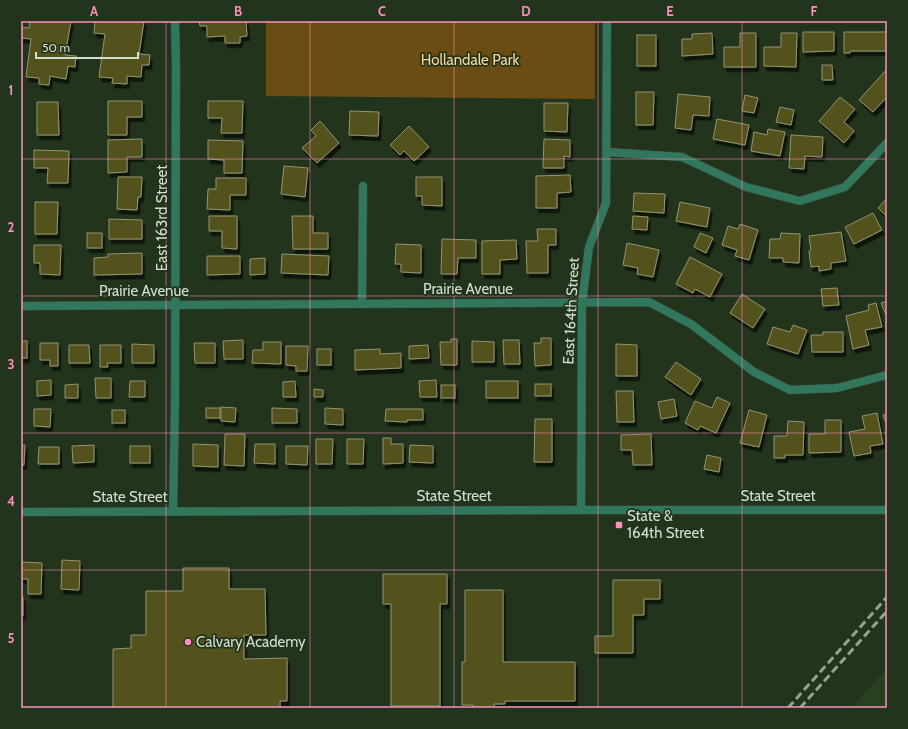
<svg xmlns="http://www.w3.org/2000/svg" width="908" height="729" font-family="Cabin,sans-serif">
<style>
.built{fill:#283f20}
.green{fill:#6b4d13}
.building{fill:#52511d;stroke:#939472;filter:url(#shadow)}
.lines{fill:none;stroke-linecap:round;stroke-linejoin:round}
.minor-casing{stroke:#3e4f39;stroke-width:9}
.tertiary-casing{stroke:#3e4f39;stroke-width:9}
.minor{stroke:#30775e;stroke-width:8}
.tertiary{stroke:#30775e;stroke-width:8}
.rail{stroke:#94a28f;stroke-width:3;stroke-dasharray:8 4;stroke-linecap:butt}
.grid{fill:none;stroke:#fd8ec0;stroke-width:1;stroke-opacity:0.55}
.poi-dot{fill:#fd8ec0;stroke:#22341c;stroke-width:1.5}
.labels{text-anchor:middle;dominant-baseline:central;stroke-width:3.5;stroke-linejoin:round;paint-order:stroke}
.park-label{font-size:15px;fill:#fbd495;stroke:#22341c}
.street-label{font-size:15px;fill:#d3decf;stroke:#22341c}
.poi-label{font-size:15px;fill:#d3decf;stroke:#22341c;text-anchor:start}
.neatline{fill:none;stroke:#fd8ec0;stroke-width:1.5}
.grid-label{font-size:13px;text-anchor:middle;font-weight:bold;fill:#fd8ec0}
</style>
<defs>
<filter id="shadow"><feDropShadow dx="2.5" dy="4.5" stdDeviation="0" flood-color="#0009"/></filter>
</defs>
<rect width="100%" height="100%" fill="#22341c"/>
<path class="built" d="M887 668V708H851Z"/>
<path class="green" d="M266 21H595V99L266 96Z"/>
<g class="building">
<path d="M30 21H71L65 55 76 56 75 67 68 66 66 79 50 76 49 85 39 84V78L26 77 31 39 21 38V35L22 27 29 28Z"/>
<path d="M102 21H144L139 54 150 55 149 65H142L141 77 127 76V84L112 83 113 78 99 77 105 34 94 33 95 22H102Z"/>
<path d="M199 21H246L247 36 240 37V43H225V36L207 37V26H200Z"/>
<path d="M803 32H834V51L803 52Z"/>
<path d="M844 32H887V51H850V53H844Z"/>
<path d="M712 33 713 54 682 56V39H692V34Z"/>
<path d="M740 33H756V67H724V47H740Z"/>
<path d="M781 33H797L796 67 764 66V47H781Z"/>
<rect x="637" y="35" width="19" height="31"/>
<path d="M822 65H832L833 80H822Z"/>
<path d="M887 69V97L873 112 859 100Z"/>
<path d="M636 92H654L653 125H636Z"/>
<path d="M678 94 710 97 709 116 693 115 691 130 675 128Z"/>
<path d="M745 95 758 98 754 113 742 111Z"/>
<path d="M840 97 855 109 844 122 854 131 844 143 819 121Z"/>
<path d="M108 101H142V117H127V135H108Z"/>
<path d="M208 101H243L242 133H221L222 118H208Z"/>
<path d="M37 102H58L59 135H37Z"/>
<path d="M544 103H568L567 132 544 131Z"/>
<path d="M780 107 794 110 791 125 776 122Z"/>
<path d="M350 111 379 112 378 136 349 135Z"/>
<path d="M717 119 749 125 745 145 713 139Z"/>
<path d="M320 121 339 143 317 163 302 148 316 136 311 130Z"/>
<path d="M409 126 429 147 414 161 404 151 400 155 390 145Z"/>
<path d="M768 129 785 132 780 156 751 151 754 132 767 135Z"/>
<path d="M791 135 823 137 822 157 805 156 804 169 789 168Z"/>
<path d="M142 139V157H127V172L108 173V140Z"/>
<path d="M544 139 570 140V157L564 156V168H543Z"/>
<path d="M208 140 243 141 242 173H224V160L208 159Z"/>
<path d="M34 150 69 151 68 183H47L48 168H34Z"/>
<path d="M284 166 308 168 305 197 281 194Z"/>
<path d="M570 175 571 192 557 193V208H536V176Z"/>
<path d="M118 177H142L141 197H138L137 210 117 209Z"/>
<path d="M416 177H442V206L422 205V196H416Z"/>
<path d="M216 178H246V195H230V210L207 209 208 189H216Z"/>
<path d="M634 193 665 194 664 213 633 211Z"/>
<path d="M887 198V217L878 208Z"/>
<path d="M35 202H58L57 234H35Z"/>
<path d="M680 202 710 208 707 227 676 221Z"/>
<path d="M873 213 882 230 854 244 845 227Z"/>
<path d="M209 216H237V249L222 248V231H209Z"/>
<path d="M292 216H313V233H328V249H293Z"/>
<path d="M633 216 648 217 647 230 632 229Z"/>
<path d="M109 219 142 220V239H109Z"/>
<path d="M740 224 758 230 749 260 735 256 737 250 722 245 728 226 738 229Z"/>
<path d="M537 229H556V245H548V273H527L526 241H538Z"/>
<path d="M841 232 846 261 831 263V269L819 271V266L811 267 809 251 811 250 809 236Z"/>
<rect x="87" y="233" width="15" height="15"/>
<path d="M700 233 713 238 706 253 694 247Z"/>
<path d="M781 233 800 234 799 263 783 262V258H769L770 239H780Z"/>
<path d="M442 239 476 240V258H458L457 274H441Z"/>
<path d="M516 240 517 259 500 260V274H482V241Z"/>
<path d="M627 243 659 250 653 277 637 274 638 268 623 265Z"/>
<path d="M396 244 421 245V273L401 272V264H395Z"/>
<path d="M34 245H61L60 275 40 274V263H34Z"/>
<path d="M142 253V274L94 275V258L108 257V254Z"/>
<path d="M282 254 329 256 328 275 281 273Z"/>
<path d="M207 256H240V274L207 275Z"/>
<path d="M690 257 722 274 710 297 695 289 693 293 676 284Z"/>
<path d="M265 258V274L250 275V259Z"/>
<path d="M837 288 839 305 823 306 821 289Z"/>
<path d="M742 294 765 309 753 328 730 313Z"/>
<path d="M887 301V317L881 303Z"/>
<path d="M876 303 882 327 865 330 869 345 853 349 846 316 869 310 868 305Z"/>
<path d="M793 325 807 330 798 354 767 344 773 327 790 332Z"/>
<path d="M823 332H843V352H812L811 335H823Z"/>
<path d="M541 338H551V365L535 366 534 343H541Z"/>
<path d="M451 339H457V365H441L440 342H451Z"/>
<path d="M243 340V359H224L223 341Z"/>
<path d="M503 340H519L520 364H504Z"/>
<rect x="21" y="341" width="6" height="17"/>
<path d="M472 341 494 342V362H472Z"/>
<path d="M263 342H281V364L252 363 253 350H263Z"/>
<path d="M40 343H58V366H50V360H40Z"/>
<path d="M194 343H215V363H195Z"/>
<path d="M132 344 154 345V363H132Z"/>
<path d="M616 344 637 345V376H616Z"/>
<path d="M69 345H89L90 363H69Z"/>
<path d="M100 345H121V363H107L108 367H100Z"/>
<path d="M428 345 429 358 409 359V346Z"/>
<path d="M286 346H308L307 371H296V366L286 365Z"/>
<rect x="317" y="349" width="14" height="16"/>
<path d="M380 349V354L401 353V368L355 370V350Z"/>
<path d="M676 362 701 379 691 395 665 377Z"/>
<path d="M95 378H111V398H96Z"/>
<path d="M51 380V395L37 396V381Z"/>
<path d="M436 380 437 397H420L419 381Z"/>
<path d="M130 381H145V397H129Z"/>
<path d="M295 381 296 397H283V382Z"/>
<rect x="486" y="381" width="32" height="17"/>
<path d="M78 384V398H65V385Z"/>
<rect x="535" y="384" width="16" height="12"/>
<rect x="441" y="385" width="14" height="13"/>
<path d="M314 389 323 390V397H314Z"/>
<path d="M616 391H633L634 422H617Z"/>
<path d="M717 397 730 403 716 433 700 426 698 430 685 423 695 401 712 408Z"/>
<path d="M674 399 677 416 661 419 658 402Z"/>
<path d="M221 407 236 408 235 422 221 421Z"/>
<rect x="206" y="408" width="14" height="10"/>
<path d="M272 408 297 409V423H272Z"/>
<path d="M325 408 343 409V425L325 424Z"/>
<path d="M34 409H51L50 427 34 426Z"/>
<path d="M386 409H423V420H407V422L385 421Z"/>
<rect x="112" y="410" width="13" height="13"/>
<path d="M749 410 767 415 759 447 740 443Z"/>
<path d="M877 413 883 444 870 446 871 453 854 456 849 432 865 429 862 416Z"/>
<path d="M887 414V425L883 415Z"/>
<path d="M535 419H552V462H534Z"/>
<path d="M825 420H841V452L809 453V434H825Z"/>
<path d="M788 421 804 422 803 455H785V458H774V436H787Z"/>
<path d="M225 434H245L244 466 224 465Z"/>
<path d="M651 434 652 465H633L632 450H621V435Z"/>
<path d="M383 438H391V444H403V463L383 464Z"/>
<path d="M316 439H333L332 464H316Z"/>
<path d="M347 439H364L363 464H347Z"/>
<path d="M193 444 218 445V467L193 466Z"/>
<path d="M255 444H275V464L254 463Z"/>
<path d="M21 445H25L24 465H21Z"/>
<path d="M94 445V462L73 463 72 446Z"/>
<path d="M410 445 433 446V463L409 462Z"/>
<rect x="130" y="446" width="20" height="17"/>
<path d="M286 446H308L307 465 286 464Z"/>
<path d="M39 447H59V464H38Z"/>
<path d="M707 455 721 458 719 472 704 469Z"/>
<path d="M62 560 80 561 79 590 61 589Z"/>
<path d="M21 562 42 563 41 594H28V579H21Z"/>
<path d="M183 568H229V589H265L266 635H244V659L287 658V701H280V708H113V649L131 648V635H146V591H183Z"/>
<path d="M383 574H447V604H440V706H391V604H383Z"/>
<path d="M613 580H660V599H644V615H633V653H595V636H613Z"/>
<path d="M465 590H503V662H575V701H505V704H494V708H473V705H462V662H465Z"/>
<path d="M21 596 23 597V616H21Z"/>
</g>
<g class="lines">
<g class="minor-casing">
<g id="minor">
<path d="M606 152 682 157 746 187 800 201 845 187 887 143"/>
<path d="M362 304 363 186"/>
<path d="M21 306 649 302 691 324 754 372 790 390 837 388 887 375"/>
<path d="M581 510 582 303 589 247 606 203 607 21"/>
<path d="M173 511 175 403 176 66 175 21"/>
</g>
</g>
<g class="tertiary-casing">
<path id="tertiary" d="M21 512 581 510H887"/>
</g>
<use href="#minor" class="minor"/>
<use href="#tertiary" class="tertiary"/>
<g class="rail">
<path d="M788 708 887 597"/>
<path d="M800 708 887 611"/>
</g>
</g>
<path class="grid" d="M166 21V708M310 21V708M454 21V708M598 21V708M742 21V708M21 159H887M21 296H887M21 433H887M21 570H887"/>
<g class="poi-dot">
<rect x="615" y="521" width="8" height="8" rx="2"/>
<circle cx="188" cy="642" r="4"/>
</g>
<g class="labels">
<g class="park-label">
<text x="470" y="60">Hollandale Park</text>
</g>
<g class="street-label">
<text transform="translate(162 218) rotate(-90)">East 163rd Street</text>
<text x="468" y="289">Prairie Avenue</text>
<text x="144" y="291">Prairie Avenue</text>
<text transform="translate(571 311) rotate(-87)">East 164th Street</text>
<text x="454" y="496">State Street</text>
<text x="778" y="496">State Street</text>
<text x="130" y="497">State Street</text>
</g>
<g class="poi-label">
<text x="627" y="516">State &amp;<tspan x="627" dy="17">164th Street</tspan></text>
<text x="196" y="642">Calvary Academy</text>
</g>
</g>
<rect width="908" height="729" fill="none" stroke="#22341c" stroke-width="44"/>
<path d="M36 52v6h102v-6" fill="none" stroke="#d3decf" stroke-width="2"/>
<text x="42" y="52" font-size="12" fill="#d3decf" stroke="#22341c" stroke-width="3" paint-order="stroke">50 m</text>
<rect x="22" y="22" width="864" height="685" class="neatline"/>
<g class="grid-label">
<text x="94" y="16">A</text>
<text x="238" y="16">B</text>
<text x="382" y="16">C</text>
<text x="526" y="16">D</text>
<text x="670" y="16">E</text>
<text x="814" y="16">F</text>
<text x="11" y="95">1</text>
<text x="11" y="232">2</text>
<text x="11" y="369">3</text>
<text x="11" y="506">4</text>
<text x="11" y="643">5</text>
</g>
</svg>
